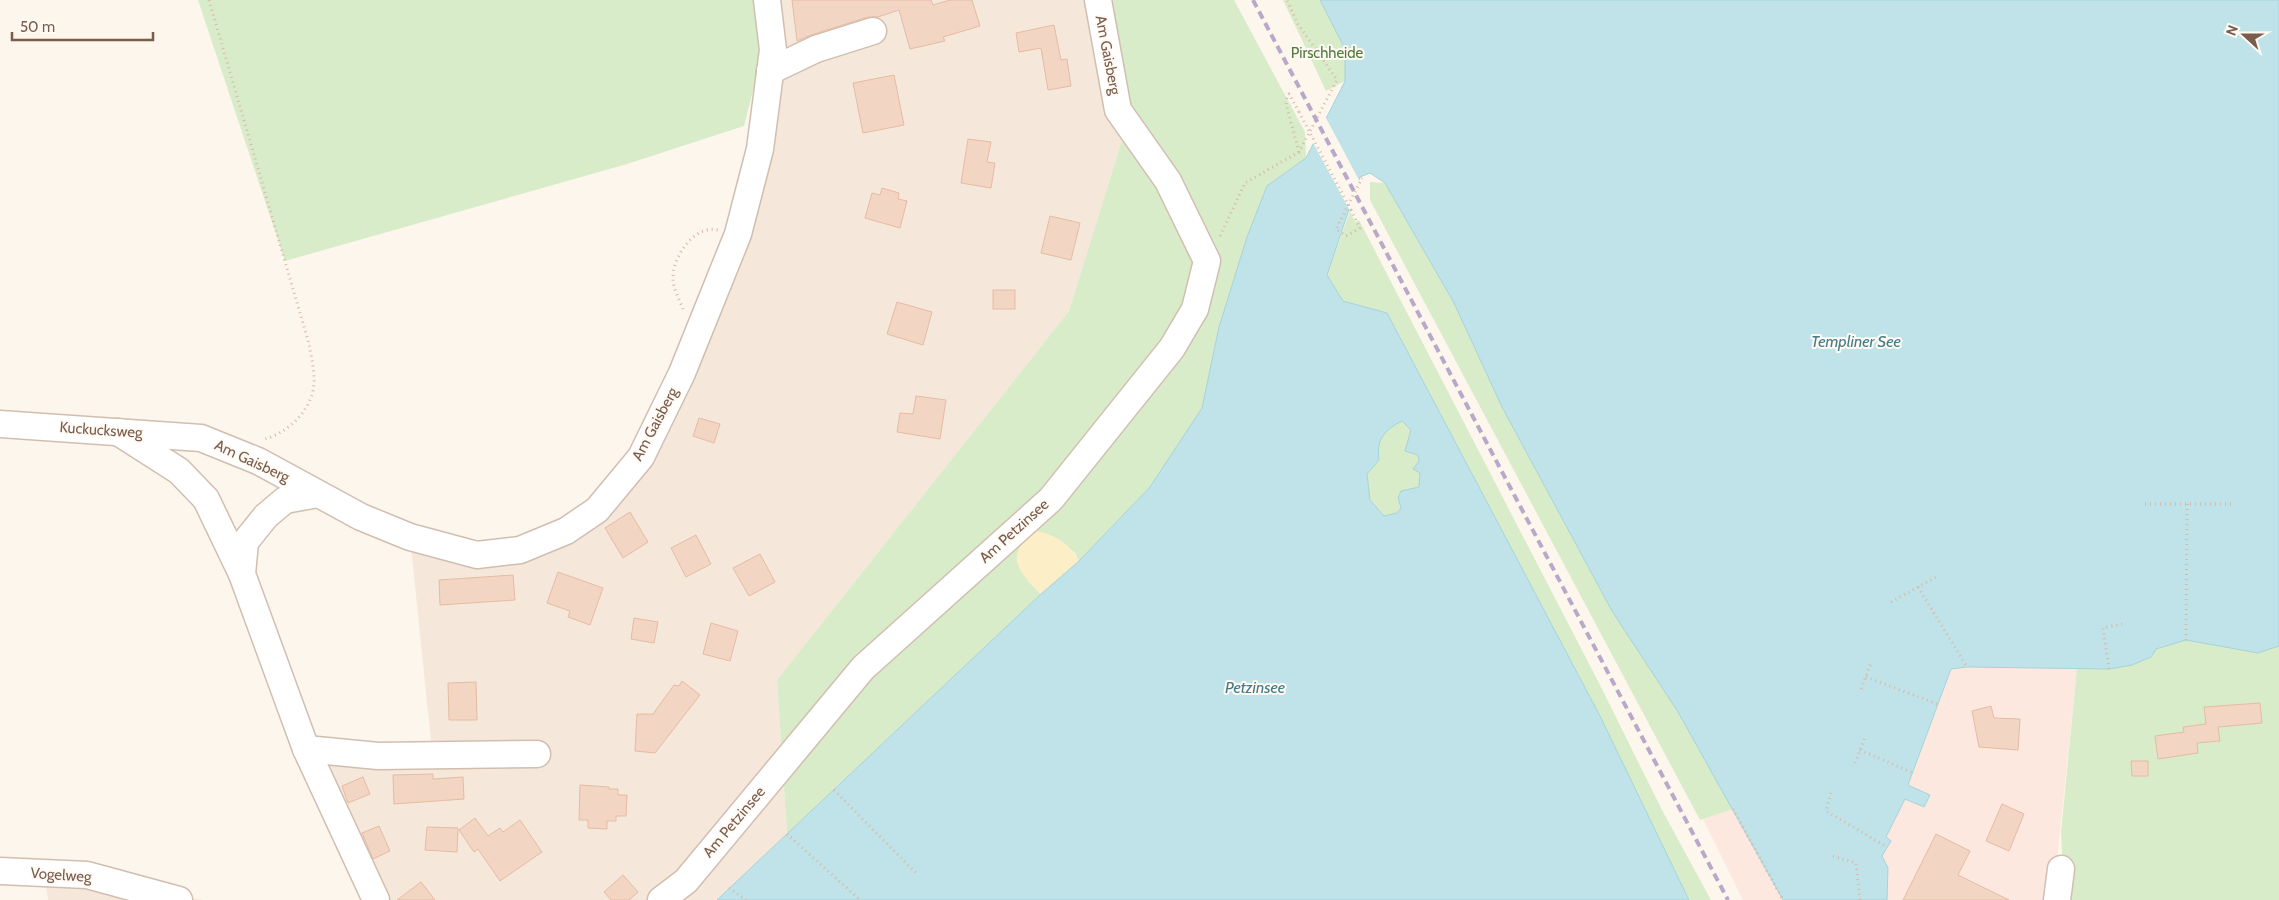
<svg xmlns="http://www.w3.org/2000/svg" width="2279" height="900" font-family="Cabin,sans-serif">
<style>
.residential{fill:#f5e8da}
.commercial{fill:#fde8e0}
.green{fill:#d8ecc9}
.sand{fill:#fcefc7}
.water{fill:#bfe3e8;stroke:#a5d3da;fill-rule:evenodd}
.pier{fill:#fdf6ec}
.building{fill:#f3d5c3;stroke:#e6bba3}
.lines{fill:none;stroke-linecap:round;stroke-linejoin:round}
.minor-casing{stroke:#d1beb0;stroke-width:29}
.path{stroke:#d9b8a5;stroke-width:3;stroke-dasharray:1 4;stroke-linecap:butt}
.minor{stroke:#fff;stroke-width:26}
.rail{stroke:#b9a8c9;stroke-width:4;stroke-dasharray:8 5;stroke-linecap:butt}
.path-bridge{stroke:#d9b8a5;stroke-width:3;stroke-dasharray:1 4;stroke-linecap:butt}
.labels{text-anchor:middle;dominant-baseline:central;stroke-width:4;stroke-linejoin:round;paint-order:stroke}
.park-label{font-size:15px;fill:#537a41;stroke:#fffaf3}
.street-label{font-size:15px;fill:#7a5c4d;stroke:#fffaf3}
.water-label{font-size:16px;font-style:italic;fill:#437c86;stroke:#fffaf3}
</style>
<rect width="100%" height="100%" fill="#fdf6ec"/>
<g class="residential">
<path d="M767 0H1093L1122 140 1069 311 777 680 787 834 717 900H376L306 749 432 751 410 537 477 555 566 531 641 457 738 234Z"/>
<path d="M44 873 204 900H48Z"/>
</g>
<g class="commercial">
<path d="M1967 667 2077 668 2053 900H1887L1888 868 1882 856 1890 842 1885 837 1905 799 1930 795 1908 786 1951 669Z"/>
<path d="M1733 809 1783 900H1743L1703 819Z"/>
</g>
<g class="green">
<path d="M198 0H756L759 67 744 126 627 164 285 261Z"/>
<path d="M1093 0H1234L1305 132 1306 158 1267 186 1247 237 1219 327 1202 408 1150 487 1079 561 1075 553 1061 541 1027 580 1041 594 787 834 777 680 1069 311 1122 140Z"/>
<path d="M1283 0H1320L1345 49V81L1326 91Z"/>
<path d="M1370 182 1385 183 1454 303 1502 407 1612 611 1678 712 1733 809 1700 820 1370 200Z"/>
<path d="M1350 211 1355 222 1359 220 1599 683 1662 810 1711 900H1689L1600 716 1387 313 1343 301 1327 275Z"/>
<path d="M1401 421 1411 430 1405 451 1418 455 1420 473 1419 487 1398 498 1401 508 1397 513 1384 516 1370 500 1367 474 1379 460C1376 440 1384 430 1401 421Z"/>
<path d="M2186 640 2258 653 2279 646V900H2059L2063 872 2061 832 2077 668 2109 669 2151 657 2156 649Z"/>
</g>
<path class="sand" d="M1037 531C1055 535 1070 544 1079 561L1041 594C1017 571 1003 554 1037 531Z"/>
<path class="water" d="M1320 0H2279V646L2258 653 2186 640 2156 649 2151 657 2132 665 2109 669 1967 667 1951 669 1908 785 1930 795 1924 807 1905 799 1886 837 1891 841 1882 856 1888 868 1887 900H1783L1678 712 1612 611 1502 407 1454 303 1385 183 1370 173 1360 177 1327 275 1343 301 1387 313 1600 716 1689 900H717L1041 594 1079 561 1150 487 1202 408 1219 327 1247 237 1267 186 1306 158 1345 81V49ZM1402 421 1411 430 1405 451 1418 455 1419 461 1413 469 1420 473 1419 487 1401 491 1398 498 1401 508 1397 513 1384 516 1370 500 1367 474 1379 460C1376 440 1384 430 1402 421Z"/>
<path class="pier" d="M1325 116 1360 182 1350 211 1312 141Z"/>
<g class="building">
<path d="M792 0H931L933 5 950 0H972L980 26 943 37 945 41 910 49 899 10 878 17H868L811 35 797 41Z"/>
<path d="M1054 25 1061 60 1067 59 1071 86 1048 90 1041 48 1019 52 1016 33Z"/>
<path d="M894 75 904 125 863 133 853 83Z"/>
<path d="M968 139 991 142 987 162 995 163 991 188 961 183Z"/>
<path d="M882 188 899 193 898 199 907 201 900 228 865 218 872 193 880 195Z"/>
<path d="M1050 216 1080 223 1071 260 1041 253Z"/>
<rect x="993" y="290" width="22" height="19"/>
<path d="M897 302 932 312 923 345 887 334Z"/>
<path d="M916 396 946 400 940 439 897 432 900 413 913 414Z"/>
<path d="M699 418 720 424 714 443 693 436Z"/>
<path d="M630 512 648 542 623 558 605 528Z"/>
<path d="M696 535 711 564 686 577 671 548Z"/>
<path d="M760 554 775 582 749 596 733 568Z"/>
<path d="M558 572 603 588 590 625 568 617 570 611 547 603Z"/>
<path d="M513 575 515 600 440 605 439 580Z"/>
<path d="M634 618 658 622 654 643 631 639Z"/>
<path d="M711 623 738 631 730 661 703 654Z"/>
<path d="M682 681 700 695 655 753 635 751 637 714H653L674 685 679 686Z"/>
<path d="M476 682 477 720H449L448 683Z"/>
<path d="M2260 703 2262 723 2218 727 2220 741 2197 743 2198 753 2158 759 2155 736 2184 732 2183 727 2206 724 2204 707Z"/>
<path d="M1991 706 1994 718 2020 719 2018 750 1979 747 1972 711Z"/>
<path d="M2131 761H2148V776H2132Z"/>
<path d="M433 774V779L463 777 464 799 394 804 393 775Z"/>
<path d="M363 777 370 794 348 803 342 786Z"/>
<path d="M580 785 609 787V789H618V795H627L626 816H616V821H607V829L588 828V820H579Z"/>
<path d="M2002 804 2024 814 2009 851 1986 841Z"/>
<path d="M475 818 488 836 500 828 503 832 520 820 542 852 500 881 478 849 474 852 459 830Z"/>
<path d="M379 826 390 851 373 859 362 833Z"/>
<path d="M427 827 458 828 457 852 425 850Z"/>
<path d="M1936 834 1970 851 1958 875 2009 900H1903Z"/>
<path d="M623 875 638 892 629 900H611L604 892Z"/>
<path d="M421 882 435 900H397Z"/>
</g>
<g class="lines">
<g class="minor-casing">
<g id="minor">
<path d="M770 71 816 49 873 31"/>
<path d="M0 424 201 438 258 461 361 517 410 537 477 555 520 550 566 531 597 510 641 457 682 373 738 234 760 149 773 50 767 0"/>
<path d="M118 432 179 471 206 499 242 574"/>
<path d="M318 494 285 500 266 516 245 542 242 574 306 749 376 900"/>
<path d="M306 749 378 756 537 754"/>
<path d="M0 871 87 875 179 900"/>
<path d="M661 900 686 881 863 668 1051 499 1172 348 1195 309 1207 261 1168 181 1118 110 1098 0"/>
<path d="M2057 900 2061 869"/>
</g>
</g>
<g class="path">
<path d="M209 0 309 344C311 355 314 368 314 379 315 407 290 432 265 439"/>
<path d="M1299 152 1286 104 1287 96 1289 94 1299 112"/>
<path d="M1351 210 1360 228 1346 236 1336 229 1362 178"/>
<path d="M1220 236 1245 183 1299 152 1337 80 1298 24 1287 0"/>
<path d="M683 309C680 301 673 288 673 279 672 258 694 224 718 230"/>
<path d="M2145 504H2232"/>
<path d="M1918 587 1967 667"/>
<path d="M1891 602 1938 576"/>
<path d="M2186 640 2187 504"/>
<path d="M2109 669 2103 628 2122 624"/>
<path d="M1866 677 1937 704"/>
<path d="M1861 689 1871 663"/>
<path d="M1860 750 1913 773"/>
<path d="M1855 763 1865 738"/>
<path d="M834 790 917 874"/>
<path d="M1831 793 1826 811 1887 847"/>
<path d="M1733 809 1783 900"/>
<path d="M787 834 860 900"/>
<path d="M1833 856 1856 863 1860 900"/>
<path d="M729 888 746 900"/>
</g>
<use href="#minor" class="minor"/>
<path class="rail" d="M1253 0 1728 900"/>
<path class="path-bridge" d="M1299 112 1351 210"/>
</g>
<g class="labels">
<g class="park-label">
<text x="1327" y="53">Pirschheide</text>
</g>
<g class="street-label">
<text transform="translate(1108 55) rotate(79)">Am Gaisberg</text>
<text transform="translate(655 424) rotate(-62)">Am Gaisberg</text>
<text transform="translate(101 430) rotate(4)">Kuckucksweg</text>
<text transform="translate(252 461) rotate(25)">Am Gaisberg</text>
<text transform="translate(1014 531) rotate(-42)">Am Petzinsee</text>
<text transform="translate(734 822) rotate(-50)">Am Petzinsee</text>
<text transform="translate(61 875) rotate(4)">Vogelweg</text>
</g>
<g class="water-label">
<text x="1856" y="341">Templiner See</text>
<text x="1255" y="687">Petzinsee</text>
</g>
</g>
<g transform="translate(2244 35) rotate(291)" stroke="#fffaf3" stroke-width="4" paint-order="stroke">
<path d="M0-4L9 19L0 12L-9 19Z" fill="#7a5c4d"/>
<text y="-8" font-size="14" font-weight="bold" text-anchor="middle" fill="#7a5c4d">N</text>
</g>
<path d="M12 32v8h141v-8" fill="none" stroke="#7a5c4d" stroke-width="2.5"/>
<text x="20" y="32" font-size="15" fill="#7a5c4d" stroke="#fffaf3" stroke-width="4" paint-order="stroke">50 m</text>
</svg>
